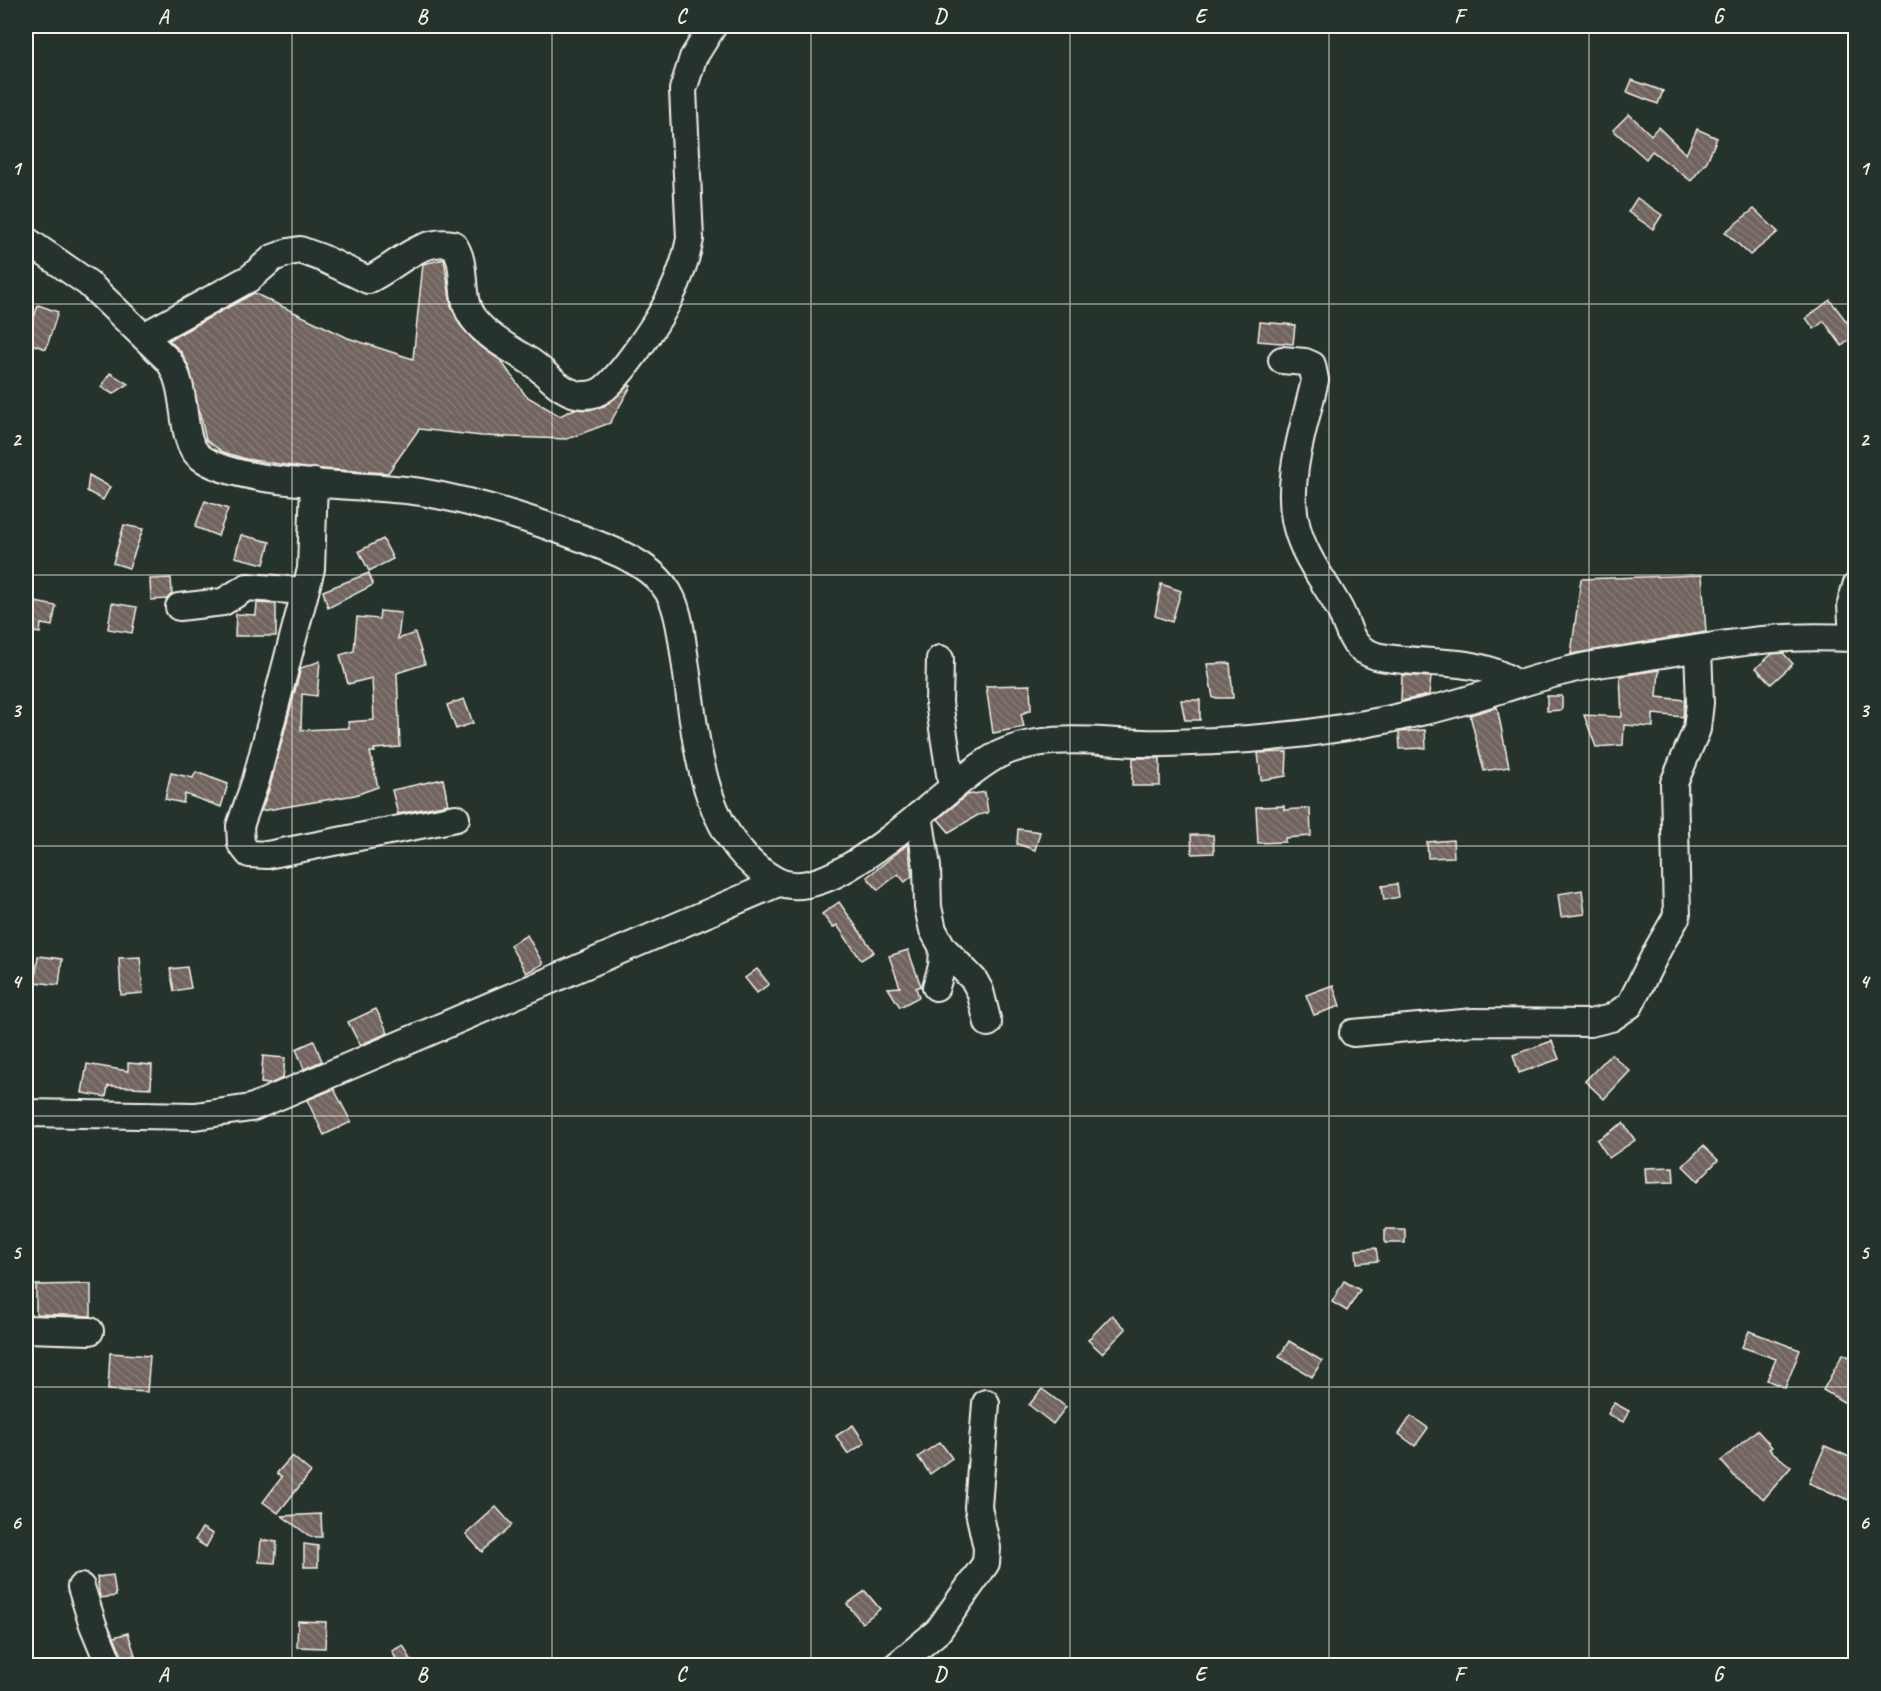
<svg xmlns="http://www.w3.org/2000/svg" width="1881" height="1691" font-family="Caveat,sans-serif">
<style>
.building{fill:url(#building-back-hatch);stroke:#f4f1e8;stroke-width:1.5}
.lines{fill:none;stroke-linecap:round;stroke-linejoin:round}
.minor-casing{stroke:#f4f1e8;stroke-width:30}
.minor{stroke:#26332d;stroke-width:26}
.grid{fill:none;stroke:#f4f1e8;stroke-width:1.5;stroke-opacity:0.55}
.neatline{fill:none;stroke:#f4f1e8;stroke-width:2}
.grid-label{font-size:20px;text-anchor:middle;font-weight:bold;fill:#f4f1e8}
</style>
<defs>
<pattern id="building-back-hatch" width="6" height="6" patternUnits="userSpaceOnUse" patternTransform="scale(1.5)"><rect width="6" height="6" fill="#71645e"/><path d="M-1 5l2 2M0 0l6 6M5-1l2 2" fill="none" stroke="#867b75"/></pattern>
</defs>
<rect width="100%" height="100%" fill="#26332d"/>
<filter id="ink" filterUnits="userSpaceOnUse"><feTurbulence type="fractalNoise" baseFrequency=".0167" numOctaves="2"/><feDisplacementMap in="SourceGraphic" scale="12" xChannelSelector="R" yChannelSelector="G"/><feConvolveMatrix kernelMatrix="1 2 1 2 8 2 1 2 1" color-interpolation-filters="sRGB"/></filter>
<g filter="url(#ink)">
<g class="building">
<path d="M1632 80 1663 91 1658 104 1627 92Z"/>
<path d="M1629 114 1651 135 1658 127 1686 154 1697 129 1717 138 1707 161 1691 181 1652 151 1646 159 1613 130Z"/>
<path d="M1637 198 1662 215 1653 229 1628 212Z"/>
<path d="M1754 209 1778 232 1750 255 1725 232Z"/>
<path d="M444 259 451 305 460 325 476 343 501 361 526 396 560 416 574 409 588 410 604 406 629 385 631 386 610 423 567 439 482 436 419 429 388 473 306 468 246 459 223 452 206 440 189 367 181 352 169 340 254 293 348 338 413 359 423 264Z"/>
<path d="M1830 300 1856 334 1842 346 1824 321 1814 329 1806 318Z"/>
<path d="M38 305 58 312 46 349 26 342Z"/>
<path d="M1260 322 1295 325 1293 344 1258 341Z"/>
<path d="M110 373 128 384 113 394 101 387Z"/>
<path d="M89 475 110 487 103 500 87 491Z"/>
<path d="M205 501 228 509 218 536 195 527Z"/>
<path d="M124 525 143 529 129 568 113 563Z"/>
<path d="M241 535 270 542 264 564 235 557Z"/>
<path d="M383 539 393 559 369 571 359 551Z"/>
<path d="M369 573 373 585 328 608 323 591Z"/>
<path d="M1702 575 1706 632 1571 654 1581 579Z"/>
<path d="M171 578 172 594 167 599 151 600 150 579Z"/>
<path d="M1161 584 1181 591 1172 622 1155 616Z"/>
<path d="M30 601 56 606 52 626 41 624 40 633 26 631Z"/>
<path d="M112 603 137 607 132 633 108 629Z"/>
<path d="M257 603 276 604V636H235L236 614 256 615Z"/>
<path d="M380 611 401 613 398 639 415 633 425 664 397 673 400 747 374 749 375 752H370L378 787 355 795 261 811 269 790 301 668 320 661 317 696 302 694 301 730 349 728 348 722 374 720 372 678 348 684 340 655 354 651 357 617 379 619Z"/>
<path d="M1783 653 1793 664 1771 684 1756 668 1772 654Z"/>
<path d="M1230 663 1233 698H1213L1207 664Z"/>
<path d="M1659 670 1657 697 1685 700 1683 717 1653 714V727L1624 725 1623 745 1596 747 1584 715 1622 717 1620 676Z"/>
<path d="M1402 675 1431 677 1429 695 1401 701Z"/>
<path d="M1030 685 1031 710 1021 714 1024 727 993 733 986 686Z"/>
<path d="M1547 696H1562V710L1547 711Z"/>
<path d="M464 699 473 723 456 729 447 705Z"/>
<path d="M1181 700H1200V720H1185Z"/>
<path d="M1497 707 1509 767 1484 771 1470 715Z"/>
<path d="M1425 730 1426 748 1400 749 1399 732Z"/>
<path d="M1287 752 1286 776 1261 780 1258 753Z"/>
<path d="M1133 758H1160V786H1132Z"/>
<path d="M196 772 228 784 221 807 185 794 183 803 165 799 171 773 193 778Z"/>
<path d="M443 779 448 804 398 814 392 790Z"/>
<path d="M985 792 988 813 978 815 949 832 938 819 967 795Z"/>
<path d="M1284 806V810L1310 808 1311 836 1285 838V842L1258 843 1256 807Z"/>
<path d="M1018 829 1040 832 1035 850 1017 844Z"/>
<path d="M1191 835H1213L1214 853 1192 854Z"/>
<path d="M1453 840 1454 857 1428 858 1427 842Z"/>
<path d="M908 844 912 876 905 882 898 874 878 890 867 877Z"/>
<path d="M1397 884 1399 897 1384 900 1382 886Z"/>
<path d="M1582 890 1585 914 1561 917 1558 894Z"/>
<path d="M839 902 874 952 861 960 837 925 833 928 822 914Z"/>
<path d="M527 935 543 964 526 973 510 945Z"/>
<path d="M908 950 921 986 916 988 919 997 900 1007 888 988 900 987 889 956Z"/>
<path d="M38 956 62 959 59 985 35 982Z"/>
<path d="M140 957 143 993 121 995 119 958Z"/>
<path d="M187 967 191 988 174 991 170 969Z"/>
<path d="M757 969 769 984 757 993 745 978Z"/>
<path d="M1333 985 1340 1006 1314 1015 1306 995Z"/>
<path d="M376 1009 388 1033 360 1045 348 1022Z"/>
<path d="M314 1041 322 1061 304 1069 296 1049Z"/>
<path d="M1552 1041 1559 1059 1519 1073 1513 1055Z"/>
<path d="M1611 1054 1630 1071 1604 1099 1585 1081Z"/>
<path d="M263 1056 285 1058 283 1078 270 1084 261 1083Z"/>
<path d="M128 1063 152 1065 151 1088 108 1086 106 1097 82 1093 87 1064 128 1071Z"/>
<path d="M334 1089 351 1122 324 1135 307 1100Z"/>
<path d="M1623 1123 1635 1140 1609 1158 1597 1140Z"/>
<path d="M1703 1146 1718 1160 1698 1181 1683 1166Z"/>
<path d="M1673 1167 1674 1182 1646 1183 1645 1168Z"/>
<rect x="1385" y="1229" width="20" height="14"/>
<path d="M1376 1248 1378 1261 1357 1263 1356 1250Z"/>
<path d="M1344 1281 1360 1290 1347 1311 1332 1302Z"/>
<path d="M91 1284V1316L36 1314V1285Z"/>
<path d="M1112 1315 1126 1329 1102 1353 1088 1340Z"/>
<path d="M1749 1331 1800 1350 1785 1388 1767 1380 1776 1359 1742 1347Z"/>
<path d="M1289 1341 1322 1361 1312 1377 1279 1357Z"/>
<path d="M110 1353 150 1356 147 1392 108 1390Z"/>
<path d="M1843 1354 1856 1360V1389L1847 1404 1823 1390Z"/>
<path d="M1042 1389 1066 1407 1053 1424 1029 1405Z"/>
<path d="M1614 1403 1629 1411 1623 1422 1608 1414Z"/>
<path d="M1411 1416 1428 1428 1415 1446 1399 1434Z"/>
<path d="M853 1425 865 1443 848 1454 836 1436Z"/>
<path d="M1757 1430 1772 1447 1769 1449 1791 1467 1764 1499 1736 1478 1721 1461Z"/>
<path d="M940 1442 952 1458 930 1474 918 1457Z"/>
<path d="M1825 1446 1856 1460V1503L1809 1483Z"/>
<path d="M292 1456 311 1472 278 1513 263 1502 282 1477 277 1473Z"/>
<path d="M496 1507 512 1525 482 1552 466 1534Z"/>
<path d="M321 1514 322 1537H311L282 1516Z"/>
<path d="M202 1528 213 1534 206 1547 195 1540Z"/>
<path d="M261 1540 277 1542 275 1563 259 1562Z"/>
<path d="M304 1544 318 1546V1567H304Z"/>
<path d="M113 1575 116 1596 100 1598 97 1577Z"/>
<path d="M865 1591 880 1609 862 1623 847 1604Z"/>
<path d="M298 1621 326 1622 325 1648 297 1647Z"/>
<path d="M128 1633 135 1655 123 1659 114 1637Z"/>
<path d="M403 1645 414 1665H399L392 1651Z"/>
</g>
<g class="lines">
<g class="minor-casing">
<g id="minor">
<path d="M26 240 88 283 168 360C190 389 178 438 199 456 238 488 367 483 421 492 480 502 553 526 609 549 634 559 661 574 672 599 680 617 682 640 685 660 696 735 699 838 775 880 833 913 948 779 1000 754 1044 733 1097 742 1143 743 1167 744 1191 742 1215 741 1286 738 1361 727 1430 710 1477 699 1522 681 1569 670 1595 663 1623 661 1650 656 1691 650 1732 642 1773 639 1800 636 1828 637 1856 638"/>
<path d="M144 336 250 278 273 258 289 252 300 250 322 258 368 280C396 267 419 238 453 244 469 265 457 297 473 318 487 337 511 349 531 362 547 373 562 395 584 395 591 395 599 393 605 388 625 371 660 319 671 295 680 277 686 259 690 239L683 90 693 58 713 26"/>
<path d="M1282 360 1305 362 1312 365 1315 380C1305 426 1284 480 1297 528 1305 558 1325 582 1339 608 1351 630 1348 647 1376 656 1425 667 1474 654 1517 684"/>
<path d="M314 482 311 569 256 780 240 826 241 844 249 854 267 855 456 818"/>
<path d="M179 607 223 602 247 587 305 591"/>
<path d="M1853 638 1851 604 1856 586"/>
<path d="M940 659 939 703 952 787"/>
<path d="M919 815 927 867 928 907 933 930 943 948 974 980 980 991 988 1023"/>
<path d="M936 987 942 966 943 948"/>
<path d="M1353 1033 1474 1022 1590 1023 1611 1018 1630 1005 1659 947 1677 916 1674 783 1697 729 1700 703 1698 649"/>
<path d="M26 1113 195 1116 251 1108 778 883"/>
<path d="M26 1329 90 1331"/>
<path d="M81 1587 93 1625 110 1666"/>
<path d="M896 1666 938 1631 986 1563 987 1548 978 1507 986 1403"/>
</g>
</g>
<use href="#minor" class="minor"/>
</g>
</g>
<path class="grid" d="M292 26V1666M552 26V1666M811 26V1666M1070 26V1666M1329 26V1666M1589 26V1666M26 304H1856M26 575H1856M26 846H1856M26 1116H1856M26 1387H1856"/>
<rect width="1881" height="1691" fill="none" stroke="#26332d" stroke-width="66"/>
<rect x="33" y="33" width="1815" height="1625" class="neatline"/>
<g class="grid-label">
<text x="163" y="23">A</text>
<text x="422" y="23">B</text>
<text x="681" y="23">C</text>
<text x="940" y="23">D</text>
<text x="1200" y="23">E</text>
<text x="1459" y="23">F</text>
<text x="1718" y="23">G</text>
<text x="16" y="175">1</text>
<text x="1864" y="175">1</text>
<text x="16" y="446">2</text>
<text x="1864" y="446">2</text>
<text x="16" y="717">3</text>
<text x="1864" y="717">3</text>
<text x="16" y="988">4</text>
<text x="1864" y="988">4</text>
<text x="16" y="1259">5</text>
<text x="1864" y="1259">5</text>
<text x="16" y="1529">6</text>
<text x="1864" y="1529">6</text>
<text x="163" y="1681">A</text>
<text x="422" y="1681">B</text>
<text x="681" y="1681">C</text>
<text x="940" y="1681">D</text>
<text x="1200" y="1681">E</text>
<text x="1459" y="1681">F</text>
<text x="1718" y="1681">G</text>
</g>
</svg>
